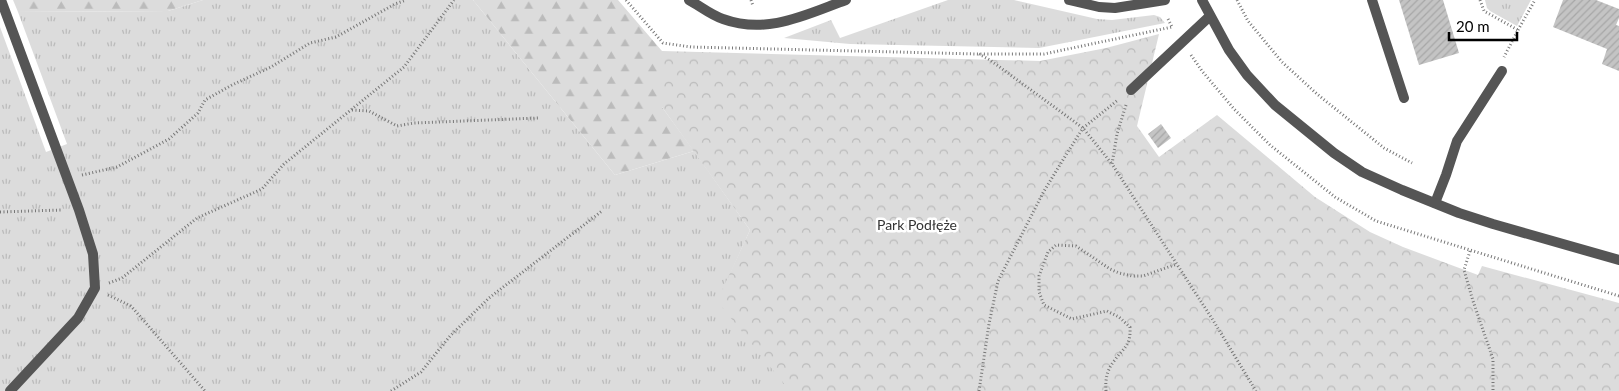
<svg xmlns="http://www.w3.org/2000/svg" width="1619" height="391" font-family="Lato,sans-serif">
<style>
.grass{fill:url(#grass-tufts)}
.forest{fill:url(#forest-firs)}
.park{fill:url(#park-crowns)}
.building{fill:url(#building-hatch)}
.lines{fill:none;stroke-linecap:round;stroke-linejoin:round}
.path{stroke:#777;stroke-width:3;stroke-dasharray:1 2.5;stroke-linecap:butt}
.service{stroke:#555;stroke-width:10}
.tertiary{stroke:#555;stroke-width:10}
.labels{text-anchor:middle;dominant-baseline:central;stroke-width:5;stroke-linejoin:round;paint-order:stroke}
.park-label{font-size:14px;fill:#333;stroke:#fff}
</style>
<defs>
<pattern id="grass-tufts" width="24" height="20" patternUnits="userSpaceOnUse" patternTransform="scale(1.25)"><rect width="24" height="20" fill="#dcdcdc"/><path d="M3 7l-1-3M5 7V3M7 7l1-3M15 17l-1-3M17 17v-4M19 17l1-3" fill="none" stroke="#bbb"/></pattern>
<pattern id="forest-firs" width="22" height="20" patternUnits="userSpaceOnUse" patternTransform="scale(1.25)"><rect width="22" height="20" fill="#dcdcdc"/><path d="M5 1l3.5 6h-7zM16 11l3.5 6h-7z" fill="#bbb"/></pattern>
<pattern id="park-crowns" width="20" height="18" patternUnits="userSpaceOnUse" patternTransform="scale(1.25)"><rect width="20" height="18" fill="#dcdcdc"/><path d="M2 6a3 3 0 1 1 6 0M12 15a3 3 0 1 1 6 0" fill="none" stroke="#bbb"/></pattern>
<pattern id="building-hatch" width="6" height="6" patternUnits="userSpaceOnUse" patternTransform="scale(1.25)"><rect width="6" height="6" fill="#c4c4c4"/><path d="M-1 1l2-2M0 6l6-6M5 7l2-2" fill="none" stroke="#a7a7a7"/></pattern>
</defs>
<rect width="100%" height="100%" fill="#fff"/>
<g class="grass">
<path d="M203 0H473L615 175 694 151 750 230 718 301 791 391H0V27L46 152 67 144 18 12 168 11Z"/>
<path d="M948 0H1014L1097 19 1112 20 1154 15 1160 17 1165 23 1039 48 850 44 784 38 831 20 840 38Z"/>
<path d="M1485 0H1531L1517 26 1490 11 1487 8Z"/>
</g>
<g class="forest">
<path d="M13 0H203L168 11 18 12Z"/>
<path d="M473 0H618L662 51V107L694 151 615 175Z"/>
</g>
<path class="park" d="M1159 34 1137 126 1159 157 1217 115 1315 197 1370 232 1403 247 1478 275 1482 266 1619 303V391H790L717 301 750 230 662 107V51L1040 61 1106 48Z"/>
<g class="building">
<path d="M1399 0H1443L1459 53 1419 65Z"/>
<path d="M1563 0H1596L1619 9V18L1616 25 1619 26V71L1602 64 1607 49 1553 27Z"/>
<path d="M1161 124 1171 138 1158 148 1148 134Z"/>
</g>
<g class="lines">
<g class="path">
<path d="M626 0 663 43 691 47 978 54H1044L1172 27"/>
<path d="M751 0 753 6"/>
<path d="M1237 0 1248 21 1282 62 1317 94 1384 148 1412 163"/>
<path d="M1480 0 1484 11 1518 30 1504 57"/>
<path d="M1168 19 1172 27"/>
<path d="M1518 30 1535 0"/>
<path d="M979 54 990 60 1083 128 1112 164"/>
<path d="M1191 55 1202 71 1234 109 1270 145 1335 197 1376 221 1619 296"/>
<path d="M1126 105 1117 134 1112 164 1211 317 1256 391"/>
<path d="M352 110 369 111 397 126 414 123 538 118"/>
<path d="M82 175 117 167 169 139 198 113 205 100 232 85 271 67 310 43 336 37 395 4 406 0"/>
<path d="M0 212 61 210"/>
<path d="M1470 251 1464 270 1473 301 1493 359V391"/>
<path d="M109 283 122 278 197 218 262 189 284 164 404 67 454 0"/>
<path d="M108 295 131 306 205 391"/>
<path d="M391 391 421 372 450 336 489 298 602 211"/>
<path d="M979 391 989 324 998 281 1044 191 1066 155 1083 128 1118 100"/>
<path d="M1106 391C1105 380 1107 370 1114 361 1124 347 1131 346 1130 327L1119 317 1107 311 1072 319 1044 305 1039 292V276L1048 252 1056 245 1076 246 1110 269 1119 273 1132 276H1143L1177 264"/>
</g>
<g class="service">
<path d="M1 0 79 210 93 254 95 288 78 318 10 391"/>
<path d="M689 0C700 6 711 15 723 19 767 35 805 15 846 0"/>
<path d="M1069 0 1099 7 1115 8 1165 0"/>
<path d="M1372 0 1404 98"/>
<path d="M1131 90 1210 16"/>
<path d="M1435 203 1446 175 1457 141 1502 71"/>
</g>
<path class="tertiary" d="M1202 0 1229 50 1247 75 1275 105 1334 153 1362 172 1402 190 1459 213 1493 224 1619 260"/>
</g>
<g class="labels">
<g class="park-label">
<text x="917" y="224">Park Podłęże</text>
</g>
</g>
<path d="M1449 32v8h68v-8" fill="none" stroke="#000000" stroke-width="2.5"/>
<text x="1456" y="32" font-size="15" fill="#000000" stroke="#ffffff" stroke-width="4" paint-order="stroke">20 m</text>
</svg>
